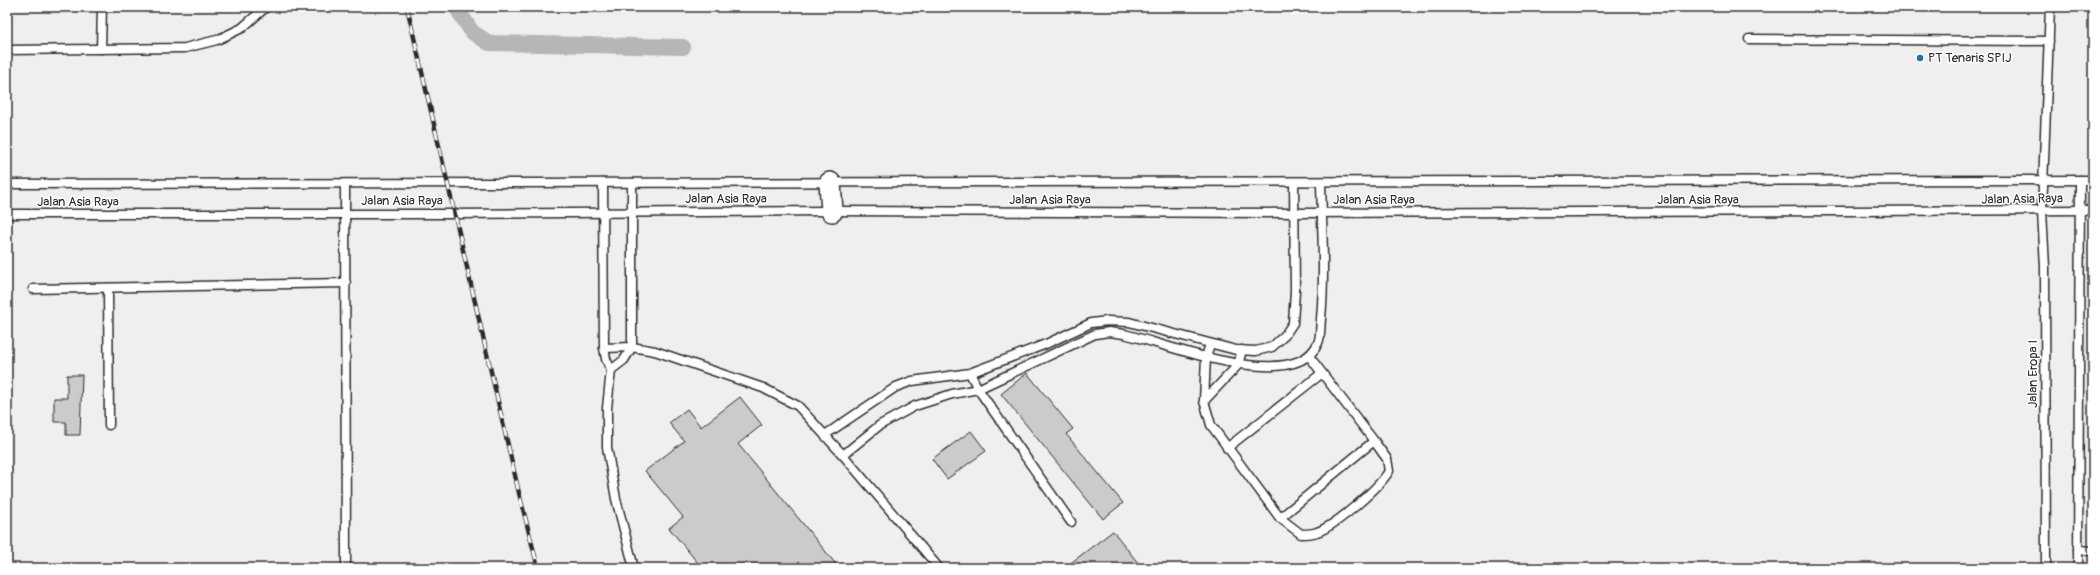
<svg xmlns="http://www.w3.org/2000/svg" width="2100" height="575" font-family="Pangolin,sans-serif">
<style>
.built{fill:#efefef}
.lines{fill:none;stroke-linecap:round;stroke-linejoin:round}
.canal{stroke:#b6b6b6;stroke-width:16}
.building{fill:#cbcbcb;stroke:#2b2b2b}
.service-casing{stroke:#2b2b2b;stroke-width:11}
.tertiary-casing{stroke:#2b2b2b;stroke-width:24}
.service{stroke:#fff;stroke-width:8}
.tertiary{stroke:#fff;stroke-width:21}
.rail-casing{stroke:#2b2b2b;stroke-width:4.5}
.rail{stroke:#fff;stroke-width:3;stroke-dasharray:9;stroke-linecap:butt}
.poi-dot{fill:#1f6fb2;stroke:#fff;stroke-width:1.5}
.labels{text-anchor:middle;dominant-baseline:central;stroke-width:3;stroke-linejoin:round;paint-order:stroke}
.poi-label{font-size:13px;fill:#2b2b2b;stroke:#fff;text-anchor:start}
.street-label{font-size:13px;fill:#2b2b2b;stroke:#fff}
</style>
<rect width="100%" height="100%" fill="#fff"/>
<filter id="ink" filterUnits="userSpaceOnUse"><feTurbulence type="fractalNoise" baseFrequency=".025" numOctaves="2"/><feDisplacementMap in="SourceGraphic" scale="8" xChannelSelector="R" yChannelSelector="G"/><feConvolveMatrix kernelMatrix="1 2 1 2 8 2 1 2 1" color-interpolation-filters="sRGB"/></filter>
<g filter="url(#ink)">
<path class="built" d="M7 7H1290L1291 15 1445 9 1447 7H2093V568H7Z"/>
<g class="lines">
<path class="canal" d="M456 7 472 32 489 43 683 47"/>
</g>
<g class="building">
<path d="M1027 373 1073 429 1066 434 1123 503 1103 519 1001 394Z"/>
<path d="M67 375H82L80 435H66V422H54V398H67Z"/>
<path d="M740 397 762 425 738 444 839 568H702L669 528 683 517 645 471 684 441 669 423 687 409 701 427Z"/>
<path d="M971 431 986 451 947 479 932 459Z"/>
<path d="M1113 531 1142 568H1064Z"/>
</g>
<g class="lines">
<g class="service-casing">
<g id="service">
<path d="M1749 39 2049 41"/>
<path d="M101 49 102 7"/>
<path d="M7 50 185 48 217 40 242 28 266 7"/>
<path d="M603 183 604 348 606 359 611 370 607 408V447L616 499 634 568"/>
<path d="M7 184 2093 180"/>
<path d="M345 184 346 568"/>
<path d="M7 214H455L832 211 1294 213 2093 210"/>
<path d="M108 288 109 425"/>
<path d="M33 289 346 283"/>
<path d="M1210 344 1206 357 1204 401 1211 425 1280 518 1301 534C1306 534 1312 534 1317 532 1335 526 1379 488 1389 471L1387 459 1374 441 1309 356"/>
<path d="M604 348 632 347 655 351 763 388 798 406 843 455 939 568"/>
<path d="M611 370 624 360 632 347V183"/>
<path d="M970 373 978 389 1071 522"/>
<path d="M1204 401 1238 365 1242 350"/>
<path d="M825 435 896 387 912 381 970 373 1046 344 1091 323 1108 321 1129 322 1236 350 1256 351 1272 347 1285 335 1293 323 1295 291 1294 182"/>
<path d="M1227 448 1321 374"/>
<path d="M843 455 880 425 915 406 952 394 978 389 1095 334 1109 332 1124 334C1164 343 1295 396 1318 343 1321 337 1320 326 1321 319 1325 274 1322 228 1321 182"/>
<path d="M1280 518 1374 441"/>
<path d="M2078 550 2093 551"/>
<path d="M2046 568 2045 267 2042 211 2050 7"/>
<path d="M2078 568 2080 180"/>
</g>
</g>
<g class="tertiary-casing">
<path id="tertiary" d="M830 183 832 211"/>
</g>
<use href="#service" class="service"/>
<use href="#tertiary" class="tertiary"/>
<g class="rail-casing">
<path id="rail" d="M407 7 519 493 538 568"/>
</g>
<use href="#rail" class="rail"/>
</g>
</g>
<circle class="poi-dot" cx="1920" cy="58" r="4"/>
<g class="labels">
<g class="poi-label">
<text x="1928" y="58">PT Tenaris SPIJ</text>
</g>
<g class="street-label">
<text x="726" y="199">Jalan Asia Raya</text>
<text transform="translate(2022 199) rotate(-1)">Jalan Asia Raya</text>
<text x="1050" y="200">Jalan Asia Raya</text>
<text x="1374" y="200">Jalan Asia Raya</text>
<text x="1698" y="200">Jalan Asia Raya</text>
<text x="402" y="201">Jalan Asia Raya</text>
<text x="78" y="202">Jalan Asia Raya</text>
<text transform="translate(2033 374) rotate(-90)">Jalan Eropa I</text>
</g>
</g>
<rect width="2100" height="575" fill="none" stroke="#fff" stroke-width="24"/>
<rect x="12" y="12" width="2076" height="551" fill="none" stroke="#2b2b2b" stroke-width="1.5" filter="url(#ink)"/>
</svg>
